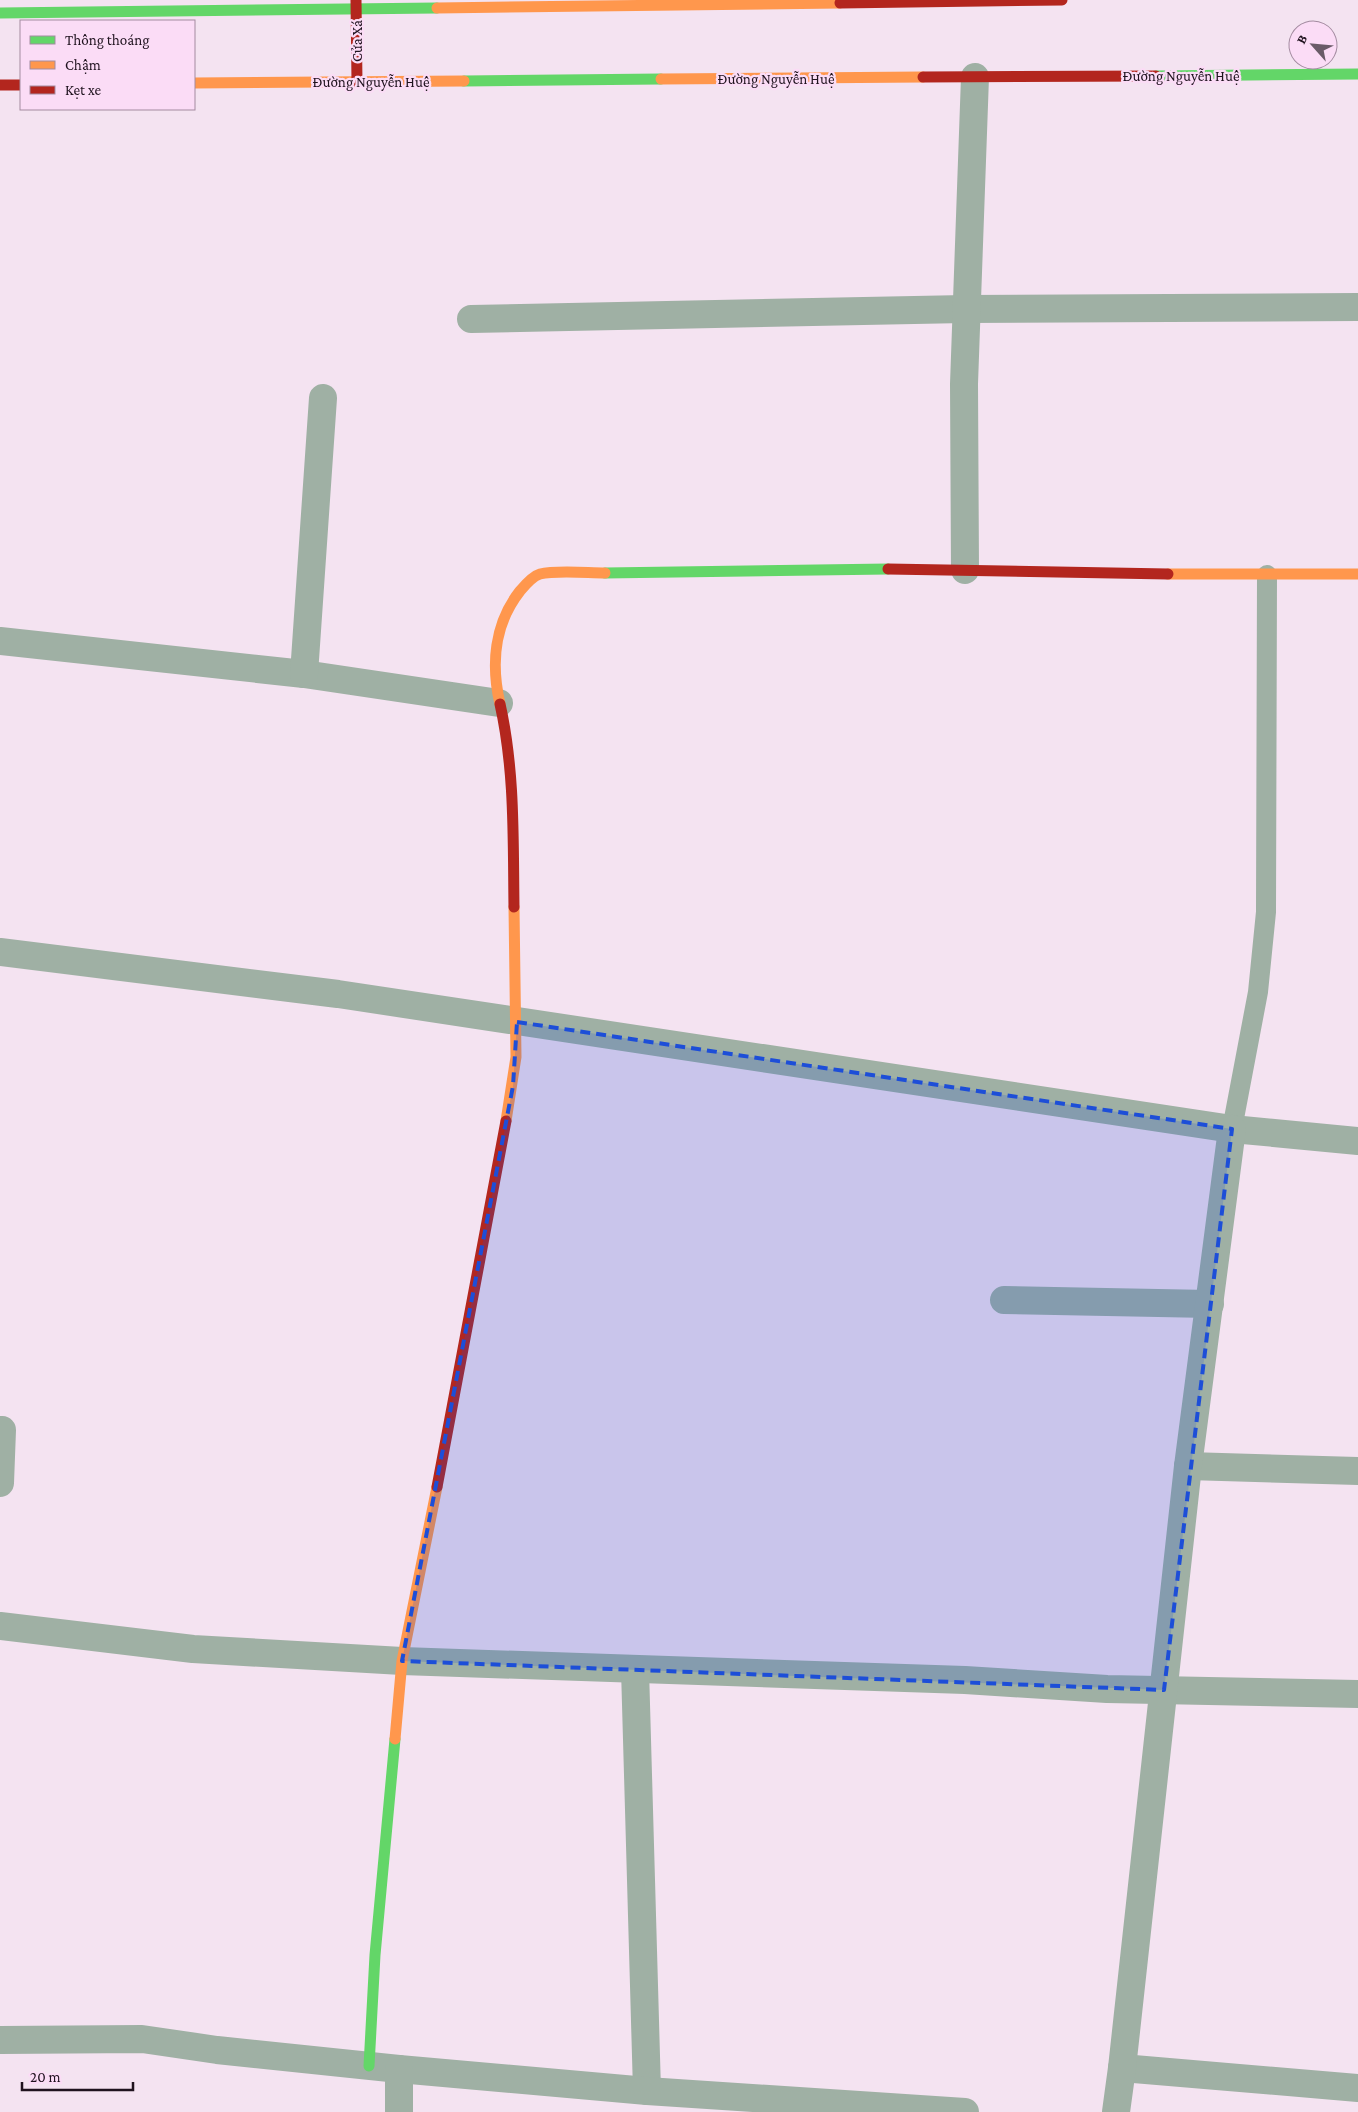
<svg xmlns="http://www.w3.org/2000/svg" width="1358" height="2112" font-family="'Crimson Pro',serif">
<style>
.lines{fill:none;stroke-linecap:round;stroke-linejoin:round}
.lane{stroke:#9fb0a4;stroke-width:20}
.street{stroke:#9fb0a4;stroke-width:28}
.fast{stroke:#63d668;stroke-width:11}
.slow{stroke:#ff974d;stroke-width:11}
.jam{stroke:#b3261e;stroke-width:11}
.marked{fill:#1d4ed8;fill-opacity:0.2;stroke:#1d4ed8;stroke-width:4;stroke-dasharray:10 6;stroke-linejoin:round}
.labels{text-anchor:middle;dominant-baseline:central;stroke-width:4.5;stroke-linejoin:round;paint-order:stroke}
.street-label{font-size:15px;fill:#1f121e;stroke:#fbdcf6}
</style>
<rect width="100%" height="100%" fill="#f4e3f1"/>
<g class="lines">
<path class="lane" d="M1232 1129 1258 992 1266 912 1267 575"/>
<g class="street">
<path d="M471 319 965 309 1358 307"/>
<path d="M965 570 964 384 975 77"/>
<path d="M0 641 304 674 499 703"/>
<path d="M304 674 323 398"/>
<path d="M0 952 338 994 1232 1129 1358 1141"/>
<path d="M1004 1300 1210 1304"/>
<path d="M1188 1466 1358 1471"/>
<path d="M0 1483 2 1430"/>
<path d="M0 1626 193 1649 402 1661 965 1680 1107 1689 1358 1694"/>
<path d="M635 1669 647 2091"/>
<path d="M0 2040 142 2039 217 2050 399 2069 647 2091 965 2112"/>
<path d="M1122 2068 1358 2088"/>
<path d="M399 2112V2069"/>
<path d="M1116 2112 1122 2068 1188 1466 1232 1129"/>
</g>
<g class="fast">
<path d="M0 13 437 8"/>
<path d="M1156 76 1358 74"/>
<path d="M464 81 661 79"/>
<path d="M605 573 888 569"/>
<path d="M369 2066 375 1955 395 1739"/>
</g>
<g class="slow">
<path d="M437 8 840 3"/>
<path d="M661 79 923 77"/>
<path d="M194 83 464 81"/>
<path d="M1168 574H1358"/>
<path d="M500 704C491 665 494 624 520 591 525 585 533 576 540 574 556 570 588 573 605 573"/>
<path d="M506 1121 516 1057 514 907"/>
<path d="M395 1739 402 1661 437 1487"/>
</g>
<g class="jam">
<path d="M356 0 357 82"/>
<path d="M840 3 1062 0"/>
<path d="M923 77 1156 76"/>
<path d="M0 85H21"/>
<path d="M888 569 1168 574"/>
<path d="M500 704C515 771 513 839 514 907"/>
<path d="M437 1487 506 1121"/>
</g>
</g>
<path class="marked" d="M517 1022 1232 1129 1164 1690 402 1661 513 1086Z"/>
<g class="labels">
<g class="street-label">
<text transform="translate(357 41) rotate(-90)">Cửa Xá</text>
<text x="1181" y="76">Đường Nguyễn Huệ</text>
<text x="776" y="79">Đường Nguyễn Huệ</text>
<text x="371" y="82">Đường Nguyễn Huệ</text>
</g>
</g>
<rect x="20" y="20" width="175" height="90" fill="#fbdcf6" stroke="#a38ba0"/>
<rect x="30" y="36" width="25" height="8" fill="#63d668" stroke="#a38ba0"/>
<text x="65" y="45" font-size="15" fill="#1f121e">Thông thoáng</text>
<rect x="30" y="61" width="25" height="8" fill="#ff974d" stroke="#a38ba0"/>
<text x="65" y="70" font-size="15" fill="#1f121e">Chậm</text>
<rect x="30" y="86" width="25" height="8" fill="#b3261e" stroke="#a38ba0"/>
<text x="65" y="95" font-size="15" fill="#1f121e">Kẹt xe</text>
<g transform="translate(1313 45) rotate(297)"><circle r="24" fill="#fbdcf6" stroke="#a38ba0"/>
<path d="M0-4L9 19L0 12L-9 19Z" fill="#6a5b68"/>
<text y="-8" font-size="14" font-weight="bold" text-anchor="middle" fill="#1f121e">B</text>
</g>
<path d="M22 2082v8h111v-8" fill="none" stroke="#1f121e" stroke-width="2.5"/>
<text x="30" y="2082" font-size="15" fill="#1f121e" stroke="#fbdcf6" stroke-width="4" paint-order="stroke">20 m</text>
</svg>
